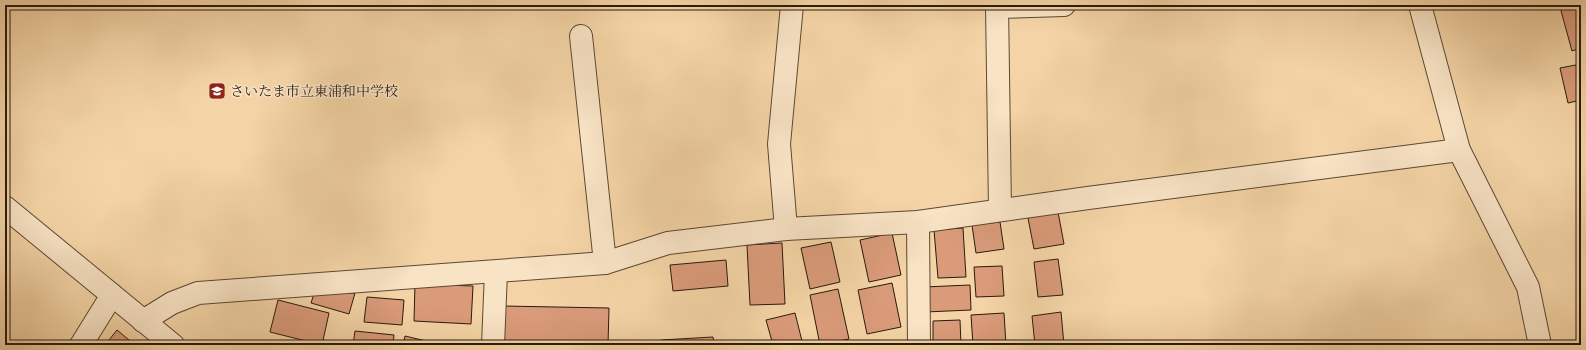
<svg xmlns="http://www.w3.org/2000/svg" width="1586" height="350" font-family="'Gentium Book Plus','Noto Serif JP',serif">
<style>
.building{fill:#da9b7a;stroke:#2a1a0d}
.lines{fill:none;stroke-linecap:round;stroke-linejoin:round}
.minor-casing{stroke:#5c4833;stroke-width:24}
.tertiary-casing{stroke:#5c4833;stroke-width:24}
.minor{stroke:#f8e3c5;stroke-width:22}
.tertiary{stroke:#f8e3c5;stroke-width:22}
.labels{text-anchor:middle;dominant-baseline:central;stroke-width:3;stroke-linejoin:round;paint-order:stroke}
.poi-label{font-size:14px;fill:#2a1a0d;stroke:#f8e3c5;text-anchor:start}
</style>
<rect width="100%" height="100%" fill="#f4d4a6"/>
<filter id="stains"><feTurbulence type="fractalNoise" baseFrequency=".005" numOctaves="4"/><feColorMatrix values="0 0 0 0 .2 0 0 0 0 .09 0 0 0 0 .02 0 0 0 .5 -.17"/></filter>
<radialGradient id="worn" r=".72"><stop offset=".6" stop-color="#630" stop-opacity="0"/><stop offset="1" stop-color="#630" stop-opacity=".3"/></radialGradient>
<g class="building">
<path d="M1568 5H1581V48L1572 51 1560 7Z"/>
<path d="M1581 64V100L1568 103 1560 68Z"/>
<path d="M1058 212 1064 244 1034 249 1028 218Z"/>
<path d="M1000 222 1004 249 976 253 972 225Z"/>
<path d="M963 228 966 277 938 278 934 230Z"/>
<path d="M892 233 901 275 869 282 860 240Z"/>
<path d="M831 242 840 282 810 289 801 248Z"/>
<path d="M782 243 785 304 750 305 747 245Z"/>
<path d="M1058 259 1063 295 1038 297 1034 262Z"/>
<path d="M726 260 728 286 673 291 670 265Z"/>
<path d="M1002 266 1004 296 976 297 974 267Z"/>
<path d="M892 283 901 327 867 334 858 290Z"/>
<path d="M415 284 473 286 471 324 414 321Z"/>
<path d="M970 285 971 310 925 312 924 287Z"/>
<path d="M838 289 849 339 820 345 810 295Z"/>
<path d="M355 293 349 314 311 303 314 294Z"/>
<path d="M367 297 404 300 402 325 364 322Z"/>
<path d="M278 300 329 313 322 345 270 332Z"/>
<path d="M502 306 609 308 608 345H502Z"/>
<path d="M1061 312 1064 345H1035L1032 316Z"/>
<path d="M795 313 803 345H773L766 320Z"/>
<path d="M1004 313 1006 345H973L971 315Z"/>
<path d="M960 320 961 345H933V321Z"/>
<path d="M117 330 135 345H105Z"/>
<path d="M355 331 394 335 393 345H353Z"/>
<path d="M405 336 443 345H403Z"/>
<path d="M713 337 714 345H661V340Z"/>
</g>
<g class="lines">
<g class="minor-casing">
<g id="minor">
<path d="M997 5 1000 210"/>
<path d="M1420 5 1459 150 1528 287 1540 345"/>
<path d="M997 7 1064 5"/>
<path d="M581 36 605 263"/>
<path d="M918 222 919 345"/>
<path d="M786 229 779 144 792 5"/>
<path d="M143 321 172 303 198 293 605 263 668 243 786 229 918 222 1088 198 1459 150"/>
<path d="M81 345 112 295"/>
<path d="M493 345 496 272"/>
</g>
</g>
<g class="tertiary-casing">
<path id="tertiary" d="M5 207 173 345"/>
</g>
<use href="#minor" class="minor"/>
<use href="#tertiary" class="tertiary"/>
</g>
<defs>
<g id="school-square" transform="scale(0.9)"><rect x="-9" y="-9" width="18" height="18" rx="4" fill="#8f2418" stroke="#f8e3c5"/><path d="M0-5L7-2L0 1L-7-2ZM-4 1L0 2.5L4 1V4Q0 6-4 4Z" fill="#fff"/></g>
</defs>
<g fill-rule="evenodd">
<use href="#school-square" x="217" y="91"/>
</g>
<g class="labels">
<g class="poi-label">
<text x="230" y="91">さいたま市立東浦和中学校</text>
</g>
</g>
<rect width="1586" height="350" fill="none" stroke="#f4d4a6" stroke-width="20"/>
<rect x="6" y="6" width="1574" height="338" fill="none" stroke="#2a1a0d" stroke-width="2"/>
<rect x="10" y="10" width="1566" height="330" fill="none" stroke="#2a1a0d"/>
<rect width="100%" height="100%" filter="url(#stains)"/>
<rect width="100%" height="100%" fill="url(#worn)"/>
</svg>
